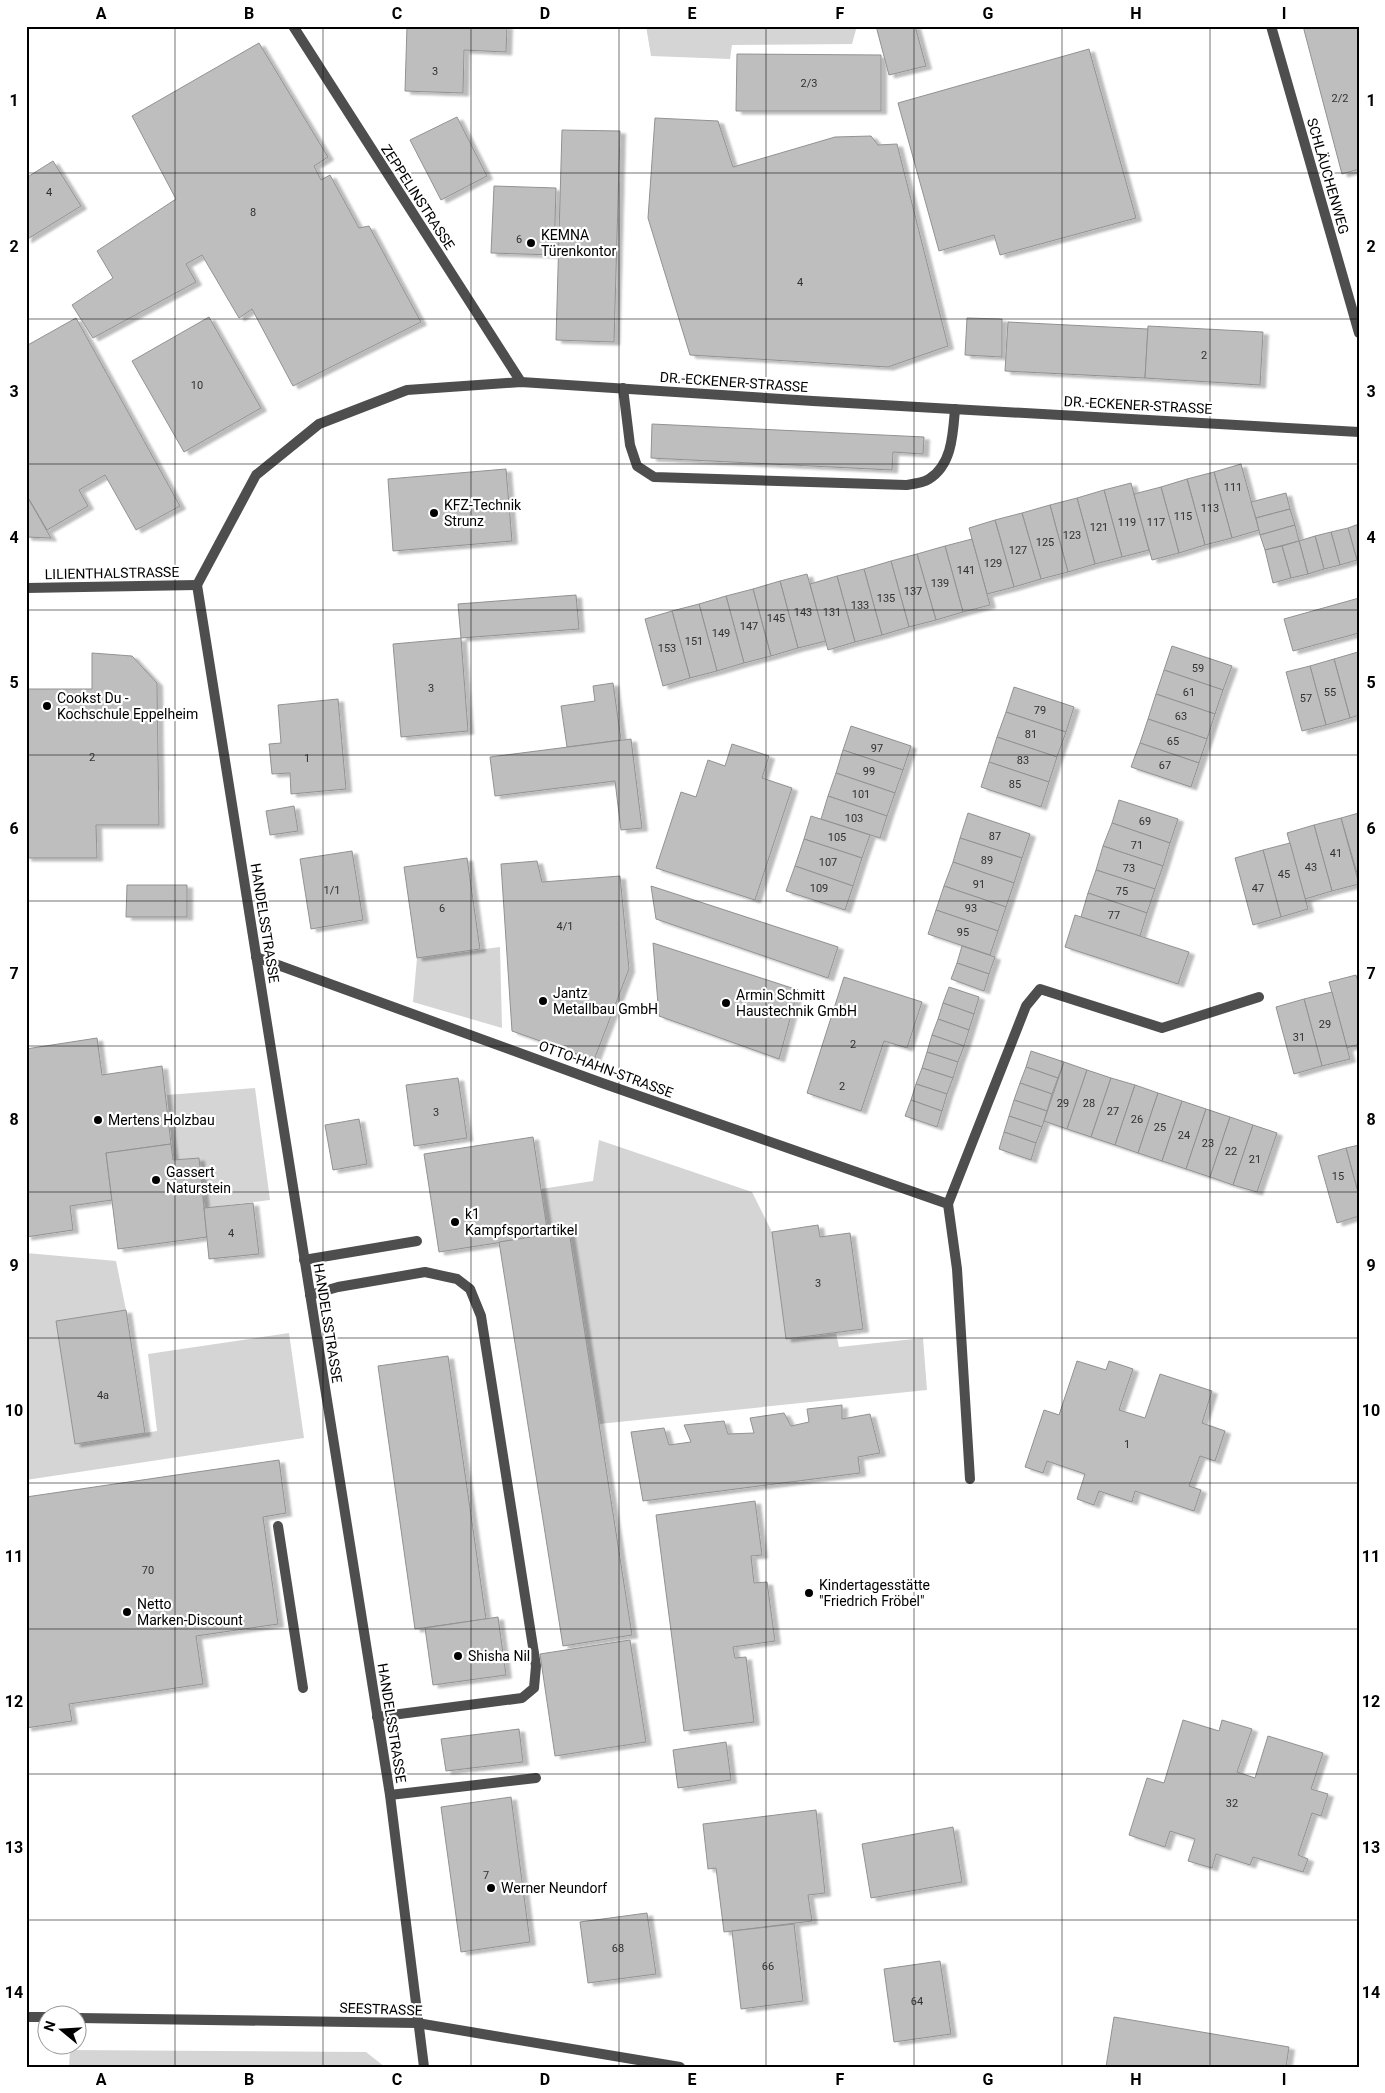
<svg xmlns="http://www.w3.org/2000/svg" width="1385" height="2093" font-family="Roboto,sans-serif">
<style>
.green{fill:#d5d5d5}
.building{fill:#bebebe;stroke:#929292;filter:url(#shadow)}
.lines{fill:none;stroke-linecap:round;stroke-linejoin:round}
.service{stroke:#4e4e4e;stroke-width:10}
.minor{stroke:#4e4e4e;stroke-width:10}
.grid{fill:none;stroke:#000;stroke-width:1;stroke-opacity:0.55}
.poi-dot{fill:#000;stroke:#fff;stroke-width:2}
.labels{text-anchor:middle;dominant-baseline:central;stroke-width:4.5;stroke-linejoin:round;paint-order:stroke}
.number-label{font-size:11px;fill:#303030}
.street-label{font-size:14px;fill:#000;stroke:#fff}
.poi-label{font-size:14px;fill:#000;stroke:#fff;text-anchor:start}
.neatline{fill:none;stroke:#000;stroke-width:2}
.grid-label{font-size:16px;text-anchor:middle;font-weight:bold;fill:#000}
</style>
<defs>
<filter id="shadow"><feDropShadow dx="5.5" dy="3" stdDeviation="1" flood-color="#0004"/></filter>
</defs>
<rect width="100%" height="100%" fill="#fff"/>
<g class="green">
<path d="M646 26H857L852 44 732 45 730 59 651 56Z"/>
<path d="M500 947 502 1028 413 1002 417 958Z"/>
<path d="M255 1088 270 1200 204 1208 199 1158 173 1160 167 1095Z"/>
<path d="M599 1140 752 1192 772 1232 786 1339 836 1333 839 1347 923 1338 927 1390 599 1424 548 1235 541 1189 593 1181Z"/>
<path d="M26 1253 116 1261 126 1310 56 1321 75 1444 157 1431 148 1354 289 1333 304 1438 26 1480Z"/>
<path d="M70 2050 366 2052 385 2067H69Z"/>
</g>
<g class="building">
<path d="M407 26H507L506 52 464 50 463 93 405 91Z"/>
<path d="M876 26H915L926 66 889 75Z"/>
<path d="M1303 26H1359V169L1342 174Z"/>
<path d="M259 43 328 157 314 166 321 180 330 175 359 228 369 226 421 322 293 386 252 309 239 318 202 255 186 264 196 282 93 338 72 305 113 278 97 251 176 199 132 116Z"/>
<path d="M1089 49 1136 218 1000 255 994 235 939 251 898 103Z"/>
<path d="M737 54 881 55V111H736Z"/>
<path d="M457 117 487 176 441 200 410 140Z"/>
<path d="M655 118 718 121 733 167 835 137 871 136 878 145 897 144 948 346 888 367 690 355 648 218Z"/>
<path d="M562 130 620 131 614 342 556 340Z"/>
<path d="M53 161 81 206 26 240V178Z"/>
<path d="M494 186 556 188 554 255 491 253Z"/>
<path d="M209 317 261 408 184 452 132 361Z"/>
<path d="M76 318 180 506 136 530 105 475 79 490 88 506 47 530 26 494V346Z"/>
<path d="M967 318 1002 319V357L965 355Z"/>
<path d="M1008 322 1148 329 1145 378 1005 371Z"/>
<path d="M1148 326 1263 332 1260 385 1145 378Z"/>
<path d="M652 424 924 437 923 454 893 452 892 470 651 458Z"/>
<path d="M1241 464 1259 530 1232 538 1214 472Z"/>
<path d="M506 469 512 541 393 551 388 479Z"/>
<path d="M1214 472 1232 538 1205 545 1187 479Z"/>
<path d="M1187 479 1205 545 1179 553 1161 487Z"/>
<path d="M1131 483 1149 550 1122 557 1104 490Z"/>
<path d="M1161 487 1179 553 1152 560 1134 494Z"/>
<path d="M1104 490 1122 557 1095 564 1077 498Z"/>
<path d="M1286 493 1290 509 1256 518 1251 502Z"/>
<path d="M26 498H28L51 538 26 537Z"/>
<path d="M1077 498 1095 564 1068 572 1050 505Z"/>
<path d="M1050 505 1068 572 1041 579 1022 513Z"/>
<path d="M1290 509 1295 525 1260 535 1256 518Z"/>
<path d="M1022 513 1041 579 1014 587 995 520Z"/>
<path d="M995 520 1014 587 987 594 969 528Z"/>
<path d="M1359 524V560H1357L1348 528Z"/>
<path d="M1295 525 1299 541 1265 550 1260 535Z"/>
<path d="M1348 528 1357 560 1340 565 1331 532Z"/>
<path d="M1331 532 1340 565 1324 569 1315 536Z"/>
<path d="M1315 536 1324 569 1308 574 1299 541Z"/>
<path d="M972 539 990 605 963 612 945 546Z"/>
<path d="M1299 541 1308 574 1291 578 1282 546Z"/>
<path d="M945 546 963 612 936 620 917 554Z"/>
<path d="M1282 546 1291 578 1273 583 1265 550Z"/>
<path d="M917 554 936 620 909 627 891 561Z"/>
<path d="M891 561 909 627 882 635 864 569Z"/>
<path d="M864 569 882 635 855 642 837 576Z"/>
<path d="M807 574 826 641 798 648 780 581Z"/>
<path d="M837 576 855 642 828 650 810 584Z"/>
<path d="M780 581 798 648 771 656 753 589Z"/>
<path d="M753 589 771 656 744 663 726 596Z"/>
<path d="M576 595 579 629 461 638 458 604Z"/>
<path d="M726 596 744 663 717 671 699 604Z"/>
<path d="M1359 598V633L1293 651 1284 619Z"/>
<path d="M699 604 717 671 690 678 672 611Z"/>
<path d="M672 611 690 678 663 686 645 619Z"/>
<path d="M461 638 468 731 401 737 393 644Z"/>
<path d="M1172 646 1232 666 1223 690 1164 670Z"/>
<path d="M1358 652 1359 715 1350 718 1334 659Z"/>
<path d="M92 653 132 656 157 683 159 825H96L97 858H26V689H92Z"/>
<path d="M1334 659 1350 718 1326 725 1310 666Z"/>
<path d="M1310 666 1326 725 1302 731 1286 672Z"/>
<path d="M1164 670 1223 690 1215 714 1156 694Z"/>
<path d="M613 683 621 740 567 747 561 706 595 701 593 686Z"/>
<path d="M1014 687 1074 707 1066 732 1006 712Z"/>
<path d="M1156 694 1215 714 1207 739 1148 719Z"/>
<path d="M338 699 346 789 291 794 290 773 272 774 269 744 281 743 278 705Z"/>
<path d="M1006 712 1066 732 1057 757 997 737Z"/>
<path d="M1148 719 1207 739 1199 763 1140 743Z"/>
<path d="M851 726 911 746 903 770 843 750Z"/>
<path d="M997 737 1057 757 1049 782 989 762Z"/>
<path d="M631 739 642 828 621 830 615 781 495 796 490 757Z"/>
<path d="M1140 743 1199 763 1191 787 1131 767Z"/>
<path d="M732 744 769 756 762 778 792 788 755 900 656 868 681 792 696 797 708 760 725 766Z"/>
<path d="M843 750 903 770 895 793 836 773Z"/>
<path d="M989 762 1049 782 1041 807 981 787Z"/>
<path d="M836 773 895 793 887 816 828 796Z"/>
<path d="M828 796 887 816 880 838 821 819Z"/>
<path d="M1119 800 1178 819 1170 843 1112 823Z"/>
<path d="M294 806 298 831 270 835 266 811Z"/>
<path d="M968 813 1030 834 1022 858 960 838Z"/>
<path d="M1359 813V880L1341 818Z"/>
<path d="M811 816 870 835 862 858 804 839Z"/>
<path d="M1341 818 1359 884 1332 891 1314 825Z"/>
<path d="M1112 823 1170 843 1163 866 1103 846Z"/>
<path d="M1314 825 1332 891 1305 899 1287 833Z"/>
<path d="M960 838 1022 858 1014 883 953 862Z"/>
<path d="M804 839 862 858 853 886 795 866Z"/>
<path d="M1290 843 1308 909 1281 917 1263 850Z"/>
<path d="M1103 846 1163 866 1155 889 1096 870Z"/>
<path d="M1263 850 1281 917 1253 925 1235 858Z"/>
<path d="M352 851 363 920 311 929 300 859Z"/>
<path d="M467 858 480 949 417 958 404 867Z"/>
<path d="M537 861 542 882 620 876 629 969 594 1060 512 1031 501 864Z"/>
<path d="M953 862 1014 883 1006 907 944 886Z"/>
<path d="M795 866 853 886 845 910 786 891Z"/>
<path d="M1096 870 1155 889 1147 913 1088 893Z"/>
<path d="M127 885H187V917H126Z"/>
<path d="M651 886 838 947 828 978 656 919Z"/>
<path d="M944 886 1006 907 998 931 936 910Z"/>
<path d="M1088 893 1147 913 1140 936 1081 917Z"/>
<path d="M936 910 998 931 990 955 928 934Z"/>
<path d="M1075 915 1189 952 1178 984 1065 947Z"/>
<path d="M653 943 798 990 779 1059 659 1016Z"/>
<path d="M962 946 995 957 989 974 957 963Z"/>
<path d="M957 963 989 974 984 991 951 979Z"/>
<path d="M1356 975 1359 985V1044L1347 1048 1329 982Z"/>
<path d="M844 977 922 1002 907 1048 884 1041 861 1111 807 1093Z"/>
<path d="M949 987 979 997 974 1014 943 1003Z"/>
<path d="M1332 992 1350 1059 1322 1066 1304 999Z"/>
<path d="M1304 999 1322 1066 1294 1074 1276 1007Z"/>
<path d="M943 1003 974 1014 969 1030 938 1019Z"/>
<path d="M938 1019 969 1030 964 1046 932 1035Z"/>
<path d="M932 1035 964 1046 958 1062 927 1052Z"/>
<path d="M97 1038 102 1075 162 1066 171 1144 106 1153 112 1200 70 1206 73 1230 26 1237V1049Z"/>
<path d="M1031 1051 1064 1062 1058 1078 1026 1067Z"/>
<path d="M927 1052 958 1062 953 1078 922 1068Z"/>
<path d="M1064 1062 1087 1070 1067 1129 1044 1121Z"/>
<path d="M1026 1067 1058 1078 1052 1094 1020 1083Z"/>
<path d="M922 1068 953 1078 947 1094 916 1084Z"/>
<path d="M1087 1070 1111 1078 1091 1137 1067 1129Z"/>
<path d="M458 1078 467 1138 414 1146 406 1085Z"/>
<path d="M1111 1078 1135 1085 1115 1145 1091 1137Z"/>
<path d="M1020 1083 1052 1094 1047 1111 1014 1100Z"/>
<path d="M916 1084 947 1094 942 1111 911 1100Z"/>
<path d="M1135 1085 1158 1093 1138 1153 1115 1145Z"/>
<path d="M1158 1093 1182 1101 1162 1161 1138 1153Z"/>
<path d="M911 1100 942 1111 937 1127 905 1116Z"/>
<path d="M1014 1100 1047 1111 1042 1127 1009 1116Z"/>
<path d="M1182 1101 1206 1109 1186 1169 1162 1161Z"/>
<path d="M1206 1109 1230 1117 1210 1177 1186 1169Z"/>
<path d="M1009 1116 1042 1127 1036 1143 1004 1132Z"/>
<path d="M1230 1117 1253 1125 1233 1185 1210 1177Z"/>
<path d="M359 1119 367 1164 333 1170 325 1125Z"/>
<path d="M1253 1125 1277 1133 1257 1192 1233 1185Z"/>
<path d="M1004 1132 1036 1143 1031 1160 999 1149Z"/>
<path d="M533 1137 548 1235 439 1252 424 1154Z"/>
<path d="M171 1144 173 1160 199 1158 207 1237 118 1249 106 1153Z"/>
<path d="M1359 1145V1196L1346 1148Z"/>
<path d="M1346 1148 1359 1196V1216L1337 1223 1318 1156Z"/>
<path d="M253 1203 259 1254 209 1259 204 1208Z"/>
<path d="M818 1225 820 1237 850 1233 863 1329 786 1339 772 1232Z"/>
<path d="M569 1231 632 1635 563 1646 499 1242Z"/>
<path d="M126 1310 145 1433 75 1444 56 1321Z"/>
<path d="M448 1356 486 1619 415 1629 378 1366Z"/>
<path d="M1077 1361 1106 1370 1109 1361 1133 1369 1119 1410 1145 1418 1160 1374 1212 1391 1202 1423 1225 1431 1215 1461 1200 1456 1189 1486 1201 1490 1194 1511 1135 1491 1132 1502 1099 1491 1094 1505 1077 1499 1085 1474 1047 1461 1043 1473 1025 1467 1044 1410 1059 1415Z"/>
<path d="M842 1405V1419L870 1414 880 1453 858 1457 860 1473 643 1501 631 1432 664 1428 669 1445 691 1442 684 1425 724 1421 728 1434 754 1433 750 1418 784 1413 791 1426 809 1422 807 1409Z"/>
<path d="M279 1460 286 1513 263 1517 278 1624 196 1636 203 1684 69 1704 72 1721 26 1728V1497Z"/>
<path d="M755 1501 762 1555 751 1556 754 1583 767 1582 775 1641 733 1647 735 1658 746 1657 754 1722 684 1731 656 1515Z"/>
<path d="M498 1617 506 1675 433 1685 425 1628Z"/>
<path d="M630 1640 646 1742 555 1756 540 1654Z"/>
<path d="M1183 1720 1219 1731 1222 1720 1252 1729 1237 1772 1255 1778 1268 1736 1323 1753 1311 1789 1328 1794 1321 1816 1312 1813 1298 1855 1308 1859 1303 1872 1253 1857 1250 1865 1216 1854 1212 1868 1188 1861 1195 1839 1170 1831 1165 1847 1129 1835 1147 1778 1164 1783Z"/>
<path d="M519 1729 523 1762 446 1771 441 1739Z"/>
<path d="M726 1742 731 1780 678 1788 673 1750Z"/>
<path d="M511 1797 530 1942 461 1952 441 1807Z"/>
<path d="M816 1810 825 1893 808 1895 812 1921 724 1932 716 1868 708 1869 703 1824Z"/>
<path d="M953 1827 962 1882 871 1898 862 1844Z"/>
<path d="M647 1913 656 1974 588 1983 580 1922Z"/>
<path d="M794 1924 803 2001 741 2009 732 1931Z"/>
<path d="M940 1961 951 2034 894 2042 884 1969Z"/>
<path d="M1114 2017 1289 2047 1286 2067H1106Z"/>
</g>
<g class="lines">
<g class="service">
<path d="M1271 26 1359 333"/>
<path d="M623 388 630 445 637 466 654 477 906 485C913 484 923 483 929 479 952 465 953 434 955 409"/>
<path d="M948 1204 1026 1006 1040 989 1162 1028 1259 997"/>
<path d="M304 1260 417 1241"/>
<path d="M310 1295 338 1287 425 1272 457 1279 470 1289 481 1316 536 1666 534 1688 522 1698 377 1717"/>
<path d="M278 1526 303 1688"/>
<path d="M390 1795 536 1778"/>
</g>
<g class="minor">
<path d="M293 26 521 382"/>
<path d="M197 585 390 1795 424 2067"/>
<path d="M197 585 256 475 319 424 407 390 521 382 813 401 1359 432"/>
<path d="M26 588 197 585"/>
<path d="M256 957 602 1083 948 1204 957 1269 970 1479"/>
<path d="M26 2017H48"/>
<path d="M78 2018 417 2023 680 2067"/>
</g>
</g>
<path class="grid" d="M175 26V2067M323 26V2067M471 26V2067M619 26V2067M766 26V2067M914 26V2067M1062 26V2067M1210 26V2067M26 173H1359M26 319H1359M26 464H1359M26 610H1359M26 755H1359M26 901H1359M26 1046H1359M26 1192H1359M26 1338H1359M26 1483H1359M26 1629H1359M26 1774H1359M26 1920H1359"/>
<g class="poi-dot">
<circle cx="531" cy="243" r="5"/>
<circle cx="434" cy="513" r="5"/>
<circle cx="47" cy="706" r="5"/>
<circle cx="543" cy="1001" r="5"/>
<circle cx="726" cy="1003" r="5"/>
<circle cx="98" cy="1120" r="5"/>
<circle cx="156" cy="1180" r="5"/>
<circle cx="455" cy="1222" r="5"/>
<circle cx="809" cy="1593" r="5"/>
<circle cx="127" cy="1612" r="5"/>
<circle cx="458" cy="1656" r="5"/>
<circle cx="491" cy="1888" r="5"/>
</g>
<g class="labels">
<g class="number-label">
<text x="435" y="71">3</text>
<text x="809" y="83">2/3</text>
<text x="1340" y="98">2/2</text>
<text x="49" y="192">4</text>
<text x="253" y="212">8</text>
<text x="519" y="239">6</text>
<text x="800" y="282">4</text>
<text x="1204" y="355">2</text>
<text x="197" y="385">10</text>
<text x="1233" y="487">111</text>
<text x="1210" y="508">113</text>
<text x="1183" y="516">115</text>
<text x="1127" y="522">119</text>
<text x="1156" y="522">117</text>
<text x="1099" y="527">121</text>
<text x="1072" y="535">123</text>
<text x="1045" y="542">125</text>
<text x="1018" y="550">127</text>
<text x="993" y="563">129</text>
<text x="966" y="570">141</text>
<text x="940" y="583">139</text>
<text x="913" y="591">137</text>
<text x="886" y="598">135</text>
<text x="860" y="605">133</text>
<text x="803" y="612">143</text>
<text x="832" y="612">131</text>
<text x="776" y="618">145</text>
<text x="749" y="626">147</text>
<text x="721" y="633">149</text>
<text x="694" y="641">151</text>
<text x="667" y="648">153</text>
<text x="1198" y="668">59</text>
<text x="431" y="688">3</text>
<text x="1189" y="692">61</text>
<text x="1330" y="692">55</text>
<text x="1306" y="698">57</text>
<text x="1040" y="710">79</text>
<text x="1181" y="716">63</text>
<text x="1031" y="734">81</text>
<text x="1173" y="741">65</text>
<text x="877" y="748">97</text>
<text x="92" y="757">2</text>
<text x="307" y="758">1</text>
<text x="1023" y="760">83</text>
<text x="1165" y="765">67</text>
<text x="869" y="771">99</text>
<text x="1015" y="784">85</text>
<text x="861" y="794">101</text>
<text x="854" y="818">103</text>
<text x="1145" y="821">69</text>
<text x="995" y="836">87</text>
<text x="837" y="837">105</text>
<text x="1137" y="845">71</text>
<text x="1336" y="853">41</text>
<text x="987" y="860">89</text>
<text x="828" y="862">107</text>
<text x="1311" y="867">43</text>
<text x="1129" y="868">73</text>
<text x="1284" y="874">45</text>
<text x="979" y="884">91</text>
<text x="819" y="888">109</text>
<text x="1258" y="888">47</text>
<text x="332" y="890">1/1</text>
<text x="1122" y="891">75</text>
<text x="442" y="908">6</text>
<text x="971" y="908">93</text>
<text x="1114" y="915">77</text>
<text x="565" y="926">4/1</text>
<text x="963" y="932">95</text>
<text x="1325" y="1024">29</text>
<text x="1299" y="1037">31</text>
<text x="853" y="1044">2</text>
<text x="842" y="1086">2</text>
<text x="1063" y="1103">29</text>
<text x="1089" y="1103">28</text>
<text x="1113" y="1111">27</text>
<text x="436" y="1112">3</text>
<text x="1137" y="1119">26</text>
<text x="1160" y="1127">25</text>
<text x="1184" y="1135">24</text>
<text x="1208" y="1143">23</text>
<text x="1231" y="1151">22</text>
<text x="1255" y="1159">21</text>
<text x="1338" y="1176">15</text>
<text x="231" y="1233">4</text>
<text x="818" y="1283">3</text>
<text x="103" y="1395">4a</text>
<text x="1127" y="1444">1</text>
<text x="148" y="1570">70</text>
<text x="1232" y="1803">32</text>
<text x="486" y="1875">7</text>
<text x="618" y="1948">68</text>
<text x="768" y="1966">66</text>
<text x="917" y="2001">64</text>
</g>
<g class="street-label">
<text transform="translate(1328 176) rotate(74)">SCHLÄUCHENWEG</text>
<text transform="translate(418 197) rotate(57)">ZEPPELINSTRASSE</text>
<text transform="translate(734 382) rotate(4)">DR.-ECKENER-STRASSE</text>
<text transform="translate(1138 405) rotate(3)">DR.-ECKENER-STRASSE</text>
<text transform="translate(112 573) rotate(-1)">LILIENTHALSTRASSE</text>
<text transform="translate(265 923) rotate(81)">HANDELSSTRASSE</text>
<text transform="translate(606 1069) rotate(20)">OTTO-HAHN-STRASSE</text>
<text transform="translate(328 1323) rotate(81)">HANDELSSTRASSE</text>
<text transform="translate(392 1723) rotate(81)">HANDELSSTRASSE</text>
<text transform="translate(381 2009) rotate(2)">SEESTRASSE</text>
</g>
<g class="poi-label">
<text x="541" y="235">KEMNA<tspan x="541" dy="16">Türenkontor</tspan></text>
<text x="444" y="505">KFZ-Technik<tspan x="444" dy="16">Strunz</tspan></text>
<text x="57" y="698">Cookst Du -<tspan x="57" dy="16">Kochschule Eppelheim</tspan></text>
<text x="553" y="993">Jantz<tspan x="553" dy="16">Metallbau GmbH</tspan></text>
<text x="736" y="995">Armin Schmitt<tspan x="736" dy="16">Haustechnik GmbH</tspan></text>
<text x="108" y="1120">Mertens Holzbau</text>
<text x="166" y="1172">Gassert<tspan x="166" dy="16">Naturstein</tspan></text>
<text x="465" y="1214">k1<tspan x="465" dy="16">Kampfsportartikel</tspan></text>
<text x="819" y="1585">Kindertagesstätte<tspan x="819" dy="16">"Friedrich Fröbel"</tspan></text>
<text x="137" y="1604">Netto<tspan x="137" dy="16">Marken-Discount</tspan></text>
<text x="468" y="1656">Shisha Nil</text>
<text x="501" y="1888">Werner Neundorf</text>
</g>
</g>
<rect width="1385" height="2093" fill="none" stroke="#ffffff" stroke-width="55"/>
<g transform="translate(62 2030) rotate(288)"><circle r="24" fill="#ffffff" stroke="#999999"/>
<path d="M0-4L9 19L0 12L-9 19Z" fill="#000000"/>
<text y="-8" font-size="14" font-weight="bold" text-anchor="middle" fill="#000000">N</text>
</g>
<rect x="28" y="28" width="1330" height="2038" class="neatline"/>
<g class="grid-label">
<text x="101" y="19">A</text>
<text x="249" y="19">B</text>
<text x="397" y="19">C</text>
<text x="545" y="19">D</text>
<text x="692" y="19">E</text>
<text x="840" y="19">F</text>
<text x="988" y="19">G</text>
<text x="1136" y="19">H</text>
<text x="1284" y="19">I</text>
<text x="14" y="106">1</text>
<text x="1371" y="106">1</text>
<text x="14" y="252">2</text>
<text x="1371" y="252">2</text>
<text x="14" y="397">3</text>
<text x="1371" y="397">3</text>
<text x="14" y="543">4</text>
<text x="1371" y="543">4</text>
<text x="14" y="688">5</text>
<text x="1371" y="688">5</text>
<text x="14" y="834">6</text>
<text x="1371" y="834">6</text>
<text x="14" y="979">7</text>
<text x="1371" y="979">7</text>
<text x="14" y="1125">8</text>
<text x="1371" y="1125">8</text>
<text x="14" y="1271">9</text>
<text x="1371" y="1271">9</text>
<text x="14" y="1416">10</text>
<text x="1371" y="1416">10</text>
<text x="14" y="1562">11</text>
<text x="1371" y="1562">11</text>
<text x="14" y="1707">12</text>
<text x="1371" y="1707">12</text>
<text x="14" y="1853">13</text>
<text x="1371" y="1853">13</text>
<text x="14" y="1998">14</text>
<text x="1371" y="1998">14</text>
<text x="101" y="2085">A</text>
<text x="249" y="2085">B</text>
<text x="397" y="2085">C</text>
<text x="545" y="2085">D</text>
<text x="692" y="2085">E</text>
<text x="840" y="2085">F</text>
<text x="988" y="2085">G</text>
<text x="1136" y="2085">H</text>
<text x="1284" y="2085">I</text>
</g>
</svg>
